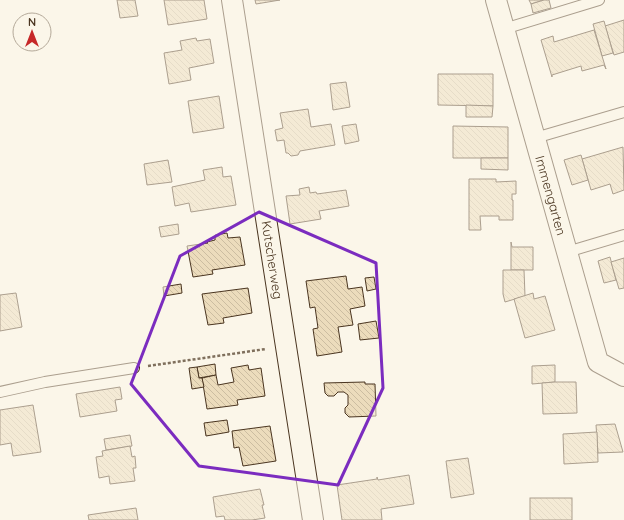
<svg xmlns="http://www.w3.org/2000/svg" width="624" height="520" font-family="Quicksand,sans-serif">
<style>
.building{fill:url(#building-back-hatch);stroke:#4a3520}
.lines{fill:none;stroke-linecap:round;stroke-linejoin:round}
.service-casing{stroke:#4a3520;stroke-width:12}
.minor-casing{stroke:#4a3520;stroke-width:22}
.path{stroke:#7f6f5c;stroke-width:2.5;stroke-dasharray:3 2;stroke-linecap:butt}
.service{stroke:#fbf6e9;stroke-width:10}
.minor{stroke:#fbf6e9;stroke-width:20}
.marked{fill:none;stroke:#7b2cbf;stroke-width:3;stroke-linejoin:round}
.labels{text-anchor:middle;dominant-baseline:central;stroke-width:3;stroke-linejoin:round;paint-order:stroke}
.street-label{font-size:13px;fill:#4a3520;stroke:#fbf6e9}
</style>
<defs>
<pattern id="building-back-hatch" width="6" height="6" patternUnits="userSpaceOnUse"><rect width="6" height="6" fill="#ecdcbc"/><path d="M-1 5l2 2M0 0l6 6M5-1l2 2" fill="none" stroke="#ccbda1"/></pattern>
</defs>
<rect width="100%" height="100%" fill="#fbf6e9"/>
<g class="building">
<path d="M117 0H135L138 16 120 18Z"/>
<path d="M164 0H204L207 19 168 25Z"/>
<path d="M255 0H280L256 4Z"/>
<path d="M529 0H544L531 4Z"/>
<path d="M544 0H549L551 8 533 13 531 4Z"/>
<path d="M624 20V52L614 55 605 26Z"/>
<path d="M604 21 613 53 602 56 593 24Z"/>
<path d="M594 30 606 69 604 65 582 71 581 66 552 75V77L541 40 553 36 554 42Z"/>
<path d="M196 38 197 41 210 39 214 63 189 68 191 80 169 84 164 53 182 50 180 41Z"/>
<path d="M438 74H493V106L438 105Z"/>
<path d="M346 82 350 107 333 110 330 84Z"/>
<path d="M219 96 224 128 193 133 188 101Z"/>
<path d="M466 105 493 106 492 117H466Z"/>
<path d="M308 109 311 127 331 124 335 145 300 151 298 155 291 156 288 153H286L284 140 277 141 275 130 283 128 280 113Z"/>
<path d="M356 124 359 141 345 144 342 126Z"/>
<path d="M453 126 508 127V158H453Z"/>
<path d="M623 147 624 190 613 194 610 184 591 190 582 159Z"/>
<path d="M581 155 588 180 572 185 564 160Z"/>
<path d="M481 158H508V170L481 169Z"/>
<path d="M168 160 172 182 147 185 144 164Z"/>
<path d="M222 167 223 177 231 176 236 205 191 212 189 203 175 206 172 187 205 180 203 170Z"/>
<path d="M469 179H496V182L516 181V194H512V200H513V220H499V216H480L481 230H469Z"/>
<path d="M309 187 310 193 316 192 317 194 346 190 349 206 319 211 321 219 290 224 286 196 300 195 299 189Z"/>
<path d="M178 224 179 234 161 237 159 227Z"/>
<path d="M227 233 228 238 240 237 245 265 212 270 213 274 193 277 187 246 208 243 207 242 215 240V235Z"/>
<path d="M511 242 512 247H533V270H511Z"/>
<path d="M610 257 616 280 604 283 598 261Z"/>
<path d="M624 258V288L619 289 611 262Z"/>
<path d="M503 270H524L525 296 505 302 503 294Z"/>
<path d="M346 276 348 289 362 287 365 306 350 309 353 325 338 327 342 352 317 356 313 329 318 328 315 307 310 308 306 281Z"/>
<path d="M374 277 376 289 367 291 365 278Z"/>
<path d="M181 284 182 293 164 296 163 287Z"/>
<path d="M248 288 252 313 223 318 224 323 208 325 202 294Z"/>
<path d="M16 293 22 327 0 331V295Z"/>
<path d="M533 293 534 299 545 296 555 330 525 338 514 299Z"/>
<path d="M376 321 379 338 360 340 358 324Z"/>
<path d="M215 364 216 375 199 378 197 367Z"/>
<path d="M248 365 249 370 261 368 265 396 237 400 238 405 207 409 202 378 216 375 218 385 234 382 231 368Z"/>
<path d="M555 365V382L532 384V366Z"/>
<path d="M197 367 199 378H202L204 387 192 389 189 368Z"/>
<path d="M365 382V384H375L376 416 349 417 345 413V408L348 405V395L344 392H338L334 396H328L325 393 324 383Z"/>
<path d="M555 382H576L577 413 543 414 542 383Z"/>
<path d="M120 387 122 399 115 400 117 411 80 417 76 394Z"/>
<path d="M33 405 41 452 13 456 11 443 0 445V410Z"/>
<path d="M227 420 229 432 206 436 204 423Z"/>
<path d="M615 424 623 452 598 453 596 425Z"/>
<path d="M270 426 276 461 243 466 239 447 234 448 232 431Z"/>
<path d="M597 432 598 462 564 464 563 434Z"/>
<path d="M130 435 132 446 106 450 104 439Z"/>
<path d="M130 446 132 457 135 456 136 468H133L135 481 110 484 109 476 99 478 96 457 103 456 102 451Z"/>
<path d="M468 458 474 494 451 498 446 461Z"/>
<path d="M409 475 414 504 381 509 382 520H342L337 485 377 479V477L378 480Z"/>
<path d="M260 489 264 505H262L265 518 252 520H225L224 516 216 517 213 497Z"/>
<rect x="530" y="498" width="42" height="22"/>
<path d="M136 508 138 520H89L88 515Z"/>
</g>
<g class="lines">
<g class="service-casing">
<g id="service">
<path d="M504 29 599 0"/>
<path d="M535 138 624 112"/>
<path d="M567 252 624 235"/>
<path d="M0 392 45 382 134 368"/>
</g>
</g>
<g class="minor-casing">
<g id="minor">
<path id="s1" d="M232 0 313 520"/>
<path id="s2" d="M496 0 598 362 624 376"/>
</g>
</g>
<path class="path" d="M148 366 266 349"/>
<use href="#service" class="service"/>
<use href="#minor" class="minor"/>
</g>
<path d="M0 0H624V520H0ZM259 212 376 263 383 388 338 485 199 466 131 384 180 256Z" fill="#fbf6e9" fill-opacity=".55" fill-rule="evenodd"/>
<path class="marked" d="M259 212 376 263 383 388 338 485 199 466 131 384 180 256Z"/>
<g class="labels">
<g class="street-label">
<text stroke="none"><textPath href="#s2" startOffset="203">Immengarten</textPath></text>
<text stroke="none"><textPath href="#s1" startOffset="263">Kutscherweg</textPath></text>
</g>
</g>
<g transform="translate(32 32)"><circle r="19" fill="#fbf6e9" stroke="#b4a999"/>
<path d="M0-3L7 15L0 10L-7 15Z" fill="#c62828"/>
<text y="-6" font-size="11" font-weight="bold" text-anchor="middle" fill="#4a3520">N</text>
</g>
</svg>
